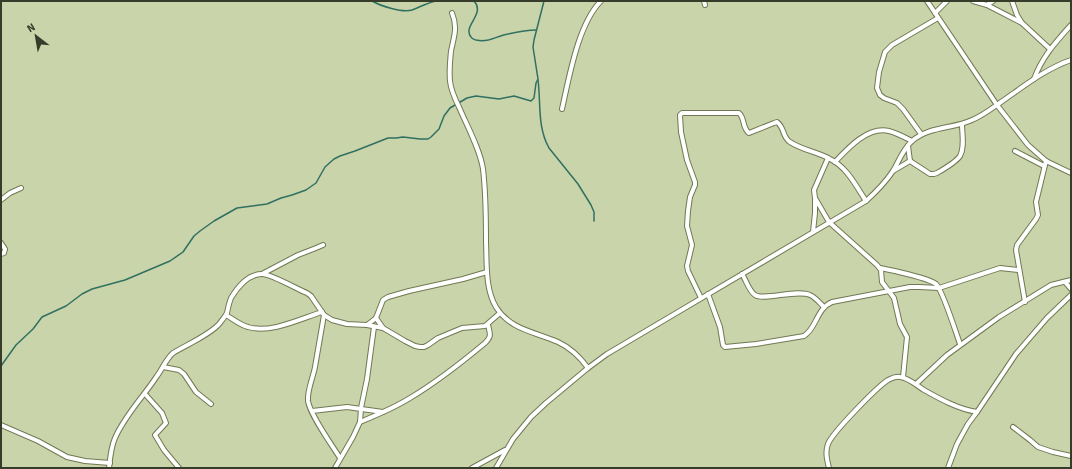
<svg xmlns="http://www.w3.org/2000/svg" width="1072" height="469" font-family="'Source Sans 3',sans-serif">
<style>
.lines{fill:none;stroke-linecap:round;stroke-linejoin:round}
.stream{stroke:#307061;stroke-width:1.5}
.minor-casing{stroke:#707953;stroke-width:6}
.minor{stroke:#fff;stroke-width:4}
</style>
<rect width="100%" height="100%" fill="#c9d4aa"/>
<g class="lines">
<g class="stream">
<path d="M372 1C381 6 402 13 412 10 420 7 427 3 436 1"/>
<path d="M474 1C486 14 462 26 471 37 472 39 473 39 476 40 489 43 496 36 508 34 517 32 527 30 536 30"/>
<path d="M538 80C541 102 537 127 549 148L578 184 591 205 594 212V221"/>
<path d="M1 366 16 345 33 329 42 317 66 306 82 294 92 289 125 280 170 261 183 252 194 236 200 231 214 221 237 208 267 204 281 198 292 195 306 190 316 183 325 167 334 159 340 156 355 151 388 138H396L403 137 420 139H428L431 137 439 129 444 116 450 108 467 98 476 96 499 99 514 96 531 101 534 98 536 83 538 79 533 47 534 40 544 1"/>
</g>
<g class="minor-casing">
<g id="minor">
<path d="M704 1 705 5"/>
<path d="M927 1 997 105 1028 145 1046 161 1071 173"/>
<path d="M973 1 987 5 993 1"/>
<path d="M1012 1 1017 15 1022 23 1050 49"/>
<path d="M987 5 1022 23"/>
<path d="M452 13C458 28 454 36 451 51 450 61 449 71 450 81 451 91 455 99 459 107 467 126 480 149 483 169 486 194 486 218 486 242 487 263 485 289 496 307 510 330 536 332 558 342 571 348 580 357 588 368"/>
<path d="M935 13 947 1"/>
<path d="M1034 79C1042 57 1055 43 1071 25"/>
<path d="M562 109C569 78 578 24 601 1"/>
<path d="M921 134 903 109 897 103 884 98 880 95 877 88 879 72 885 52 892 45 938 18"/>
<path d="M908 146 910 161"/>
<path d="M1015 151 1044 166"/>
<path d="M828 158 814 190 815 198 829 222 877 265 881 270 882 282 894 298 900 324 907 337 903 377"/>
<path d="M835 162C848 148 868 126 889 131 897 133 904 137 912 141"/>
<path d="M893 171 910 161 930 174H934L937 173C944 169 956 162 960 156 965 147 962 134 962 124"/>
<path d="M1 200 10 193 21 188"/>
<path d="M813 232 815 213V200"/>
<path d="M1 243 5 249 4 253 1 254"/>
<path d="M880 268C891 270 928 278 936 284 943 291 956 333 960 344"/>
<path d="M262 274 298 255 316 248 323 245"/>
<path d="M742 274C746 280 749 291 755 295 764 301 797 289 810 295 815 297 820 303 824 307"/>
<path d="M1065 282 1071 289"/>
<path d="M708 294 720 327 723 345 725 347 756 344 804 336C817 328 816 309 832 302L910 287H919L939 288 1000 268 1019 270"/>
<path d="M701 298 688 271 687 266 692 245 687 226 688 211 690 197 695 185V182L687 160 681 132 680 115 682 113H739C745 118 742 128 749 133L774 123 777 122C785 128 782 137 790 142 802 150 818 152 830 159 847 167 856 186 866 201"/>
<path d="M1025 302 1016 250 1017 245 1036 219 1038 215 1036 202 1046 161"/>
<path d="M226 315C233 319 240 325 248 327 270 334 300 319 322 312"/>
<path d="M324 315C321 333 318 350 315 367 313 378 307 390 308 401 310 415 332 445 340 458"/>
<path d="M376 318 383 328"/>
<path d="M367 325 376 318 383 300 388 297 409 291 463 279 487 272"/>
<path d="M163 367 179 370 184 374 196 392 211 404"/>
<path d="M916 384 947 355 999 317 1051 285 1071 280"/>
<path d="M145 394 162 413 166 423 155 435 164 450 179 468"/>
<path d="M312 411 347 407 383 412"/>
<path d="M360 422C377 415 394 408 410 398 437 382 461 363 485 343 492 336 490 334 488 325"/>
<path d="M1 425 38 441 67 457 85 461 110 463"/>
<path d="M1013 427 1030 440 1038 447 1053 452 1071 456"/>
<path d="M109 468C110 458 111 447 115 438 125 415 144 396 157 376 163 368 166 359 173 353 186 345 210 335 220 323 222 320 225 317 227 313 228 308 229 303 231 298 237 288 248 274 262 274 271 274 297 289 307 293L311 296 324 315 332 320 347 324 367 325 383 328 405 341 415 346 420 347H424L428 345 438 338 462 328 485 326 500 313"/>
<path d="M335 468 353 437 360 422 361 408 367 379 374 327"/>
<path d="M472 468 505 450"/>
<path d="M496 468 513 439 531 417 546 403 588 368 607 354 678 312 866 201C876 192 885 183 893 171 899 161 903 149 912 141 929 126 953 129 972 120 982 116 991 109 1001 102 1023 87 1045 69 1071 60"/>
<path d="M829 468C827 460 825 452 828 444 832 433 877 387 888 380 892 378 896 376 900 377 909 378 916 385 924 390 940 399 958 409 977 412"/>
<path d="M948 468 957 444 968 424 977 412 1016 354 1047 318 1071 295"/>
</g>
</g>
<use href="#minor" class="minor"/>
</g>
<rect width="1072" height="469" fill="none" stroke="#363b2a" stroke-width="4"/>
<g transform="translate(36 36) rotate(329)" stroke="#c9d4aa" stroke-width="3" paint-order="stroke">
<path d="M0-3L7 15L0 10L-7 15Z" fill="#363b2a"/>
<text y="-6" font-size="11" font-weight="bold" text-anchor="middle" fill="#363b2a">N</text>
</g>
</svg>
